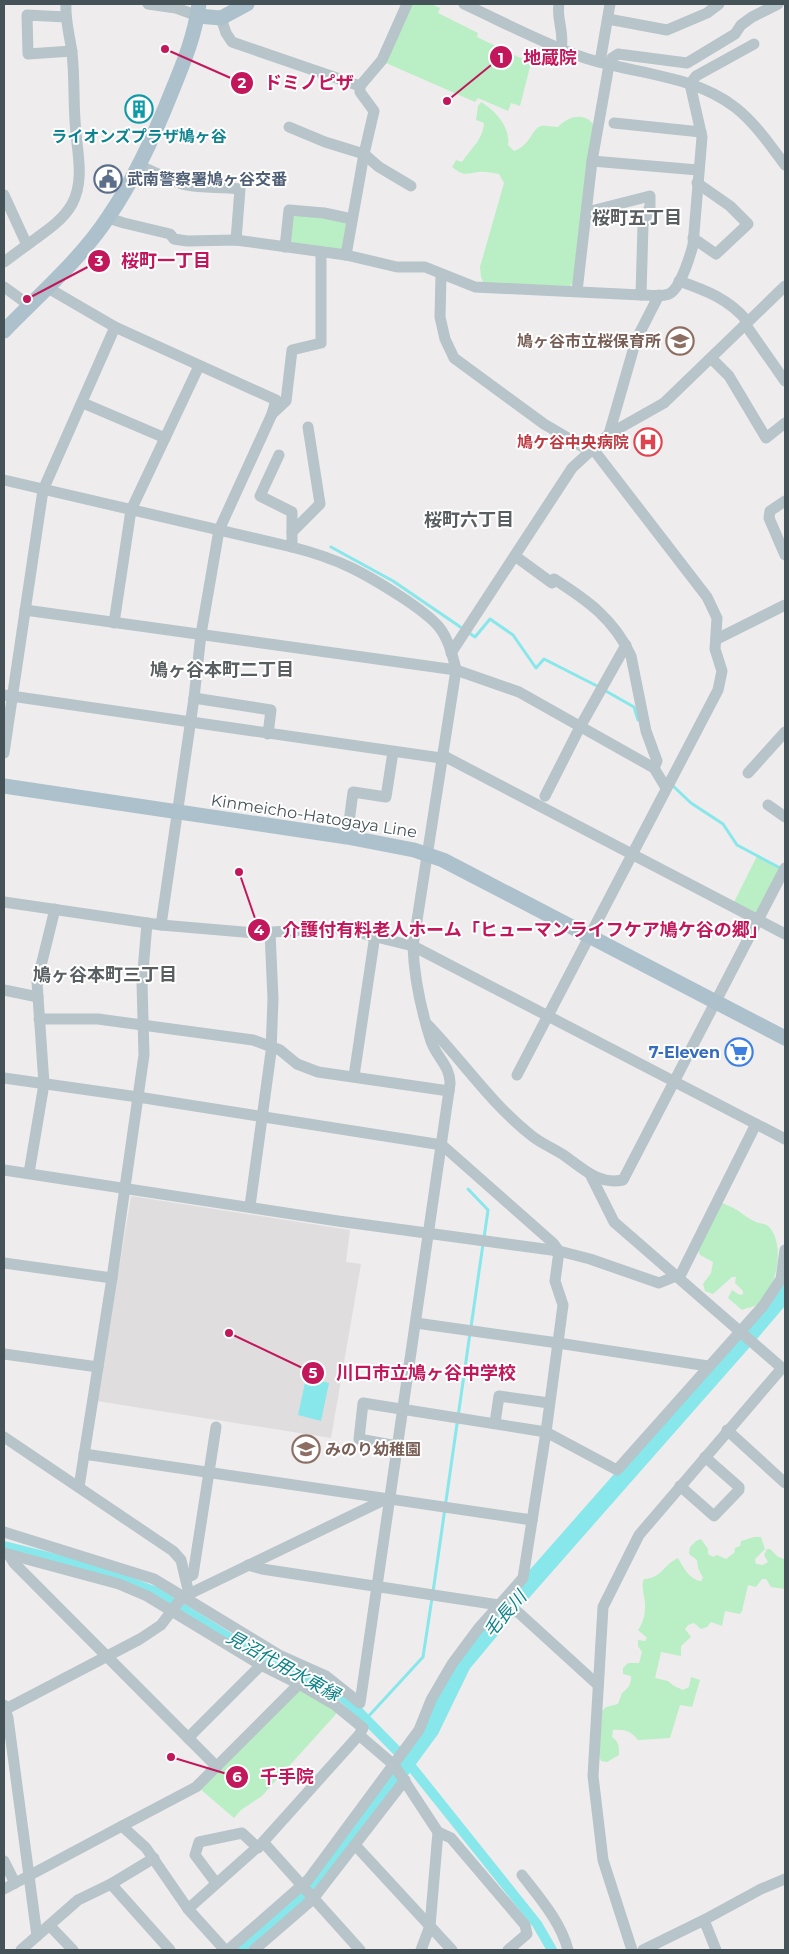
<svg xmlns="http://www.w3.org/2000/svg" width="789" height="1954" font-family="Montserrat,'Noto Sans JP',sans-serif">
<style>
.education{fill:#e0ddde}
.green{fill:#baeec5}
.water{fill:#87e7ea}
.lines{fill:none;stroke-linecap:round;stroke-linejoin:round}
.stream{stroke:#87e7ea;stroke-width:3}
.canal{stroke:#87e7ea;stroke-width:10}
.river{stroke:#87e7ea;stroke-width:18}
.minor{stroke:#b7c4c9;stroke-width:11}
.major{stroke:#acc1cc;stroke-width:15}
.labels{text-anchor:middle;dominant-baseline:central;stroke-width:4;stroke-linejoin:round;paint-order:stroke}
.culture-label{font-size:16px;font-weight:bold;fill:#0d838f;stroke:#fff}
.service-label{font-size:16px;font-weight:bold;fill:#4e5e75;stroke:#fff;text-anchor:start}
.education-label{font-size:16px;font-weight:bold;fill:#785e54;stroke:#fff;text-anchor:end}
.health-label{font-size:16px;font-weight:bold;fill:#be3a42;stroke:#fff;text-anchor:end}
.street-label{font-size:16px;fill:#455359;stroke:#fff}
.shop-label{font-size:16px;font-weight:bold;fill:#366cbe;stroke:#fff;text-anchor:end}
.neighbourhood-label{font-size:18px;font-weight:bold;fill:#595e61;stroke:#fff}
.water-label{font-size:18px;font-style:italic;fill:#0e8387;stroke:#fff}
.leader{fill:none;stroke:#c2185b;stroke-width:2}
.callout-dot{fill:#c2185b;stroke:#fff;stroke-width:2}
.mark-label{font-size:15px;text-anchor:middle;font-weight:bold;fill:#fff}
.callout-label{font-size:18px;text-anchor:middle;font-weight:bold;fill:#c2185b;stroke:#fff;stroke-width:4;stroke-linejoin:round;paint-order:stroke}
</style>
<rect width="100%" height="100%" fill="#efeced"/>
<path class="education" d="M131 1196 350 1230 346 1262 361 1264 331 1438 97 1401Z"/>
<g class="green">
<path d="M412 4H431L440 8 438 13 478 33 477 37 531 63 520 106 511 103 508 111 478 98 475 102 386 63Z"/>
<path d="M481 102C495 110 511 128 508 145L514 151C531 145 532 128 541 126 545 125 553 127 558 127 567 117 584 111 594 125L576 278 568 289 484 284 481 277 480 267 504 183 499 174C492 173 485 171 478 172 464 174 464 176 452 167L456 160 462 162C471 148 483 140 484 123L476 120 478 106Z"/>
<path d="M296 213 347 222 342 250 293 243 289 239 292 216Z"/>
<path d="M757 856 781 870 758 914 734 902Z"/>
<path d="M720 1202C725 1204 732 1207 737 1210 743 1214 749 1219 756 1222 761 1224 766 1223 770 1228 785 1246 777 1288 759 1303 754 1308 748 1307 742 1310L728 1298 732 1290 740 1295 743 1294V1291L735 1283 736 1277H732L713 1294 705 1291 703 1284 711 1273 713 1262 700 1255C697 1248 694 1231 700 1224 703 1219 712 1217 717 1214L716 1208Z"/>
<path d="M754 1537H761L765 1549 755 1559 756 1564 763 1565 768 1562 764 1555 767 1549H770L778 1557 785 1559V1589L771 1587 766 1579H762L756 1587 748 1585 742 1611 740 1614 725 1611 722 1626 711 1622 707 1627 701 1629 694 1623 688 1625 685 1629 691 1637 681 1646V1656L661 1652 655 1678 668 1681 674 1686 683 1690 689 1687 691 1677 700 1680 692 1707 680 1705 670 1738 638 1740C631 1731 625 1729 613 1730L612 1737C619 1742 619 1746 619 1755L607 1762 601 1761 599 1755 602 1711 606 1707 618 1704 622 1693C629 1688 631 1684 631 1676L623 1674V1668L628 1663H639L642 1652 638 1646V1640L645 1641 647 1638 638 1630C643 1623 645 1615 645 1607 646 1598 640 1588 644 1579 661 1579 664 1564 678 1558 683 1567 690 1580 701 1581L703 1578 698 1568 697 1560 689 1554 690 1547 696 1541 701 1539 708 1549V1554L713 1557 717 1555 726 1559 734 1553 735 1548 740 1546 741 1541Z"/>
<path d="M299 1690 320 1701 337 1713 262 1796 241 1810 234 1818 199 1788Z"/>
</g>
<path class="water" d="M306 1378 329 1383 321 1421 298 1415Z"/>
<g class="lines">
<g class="stream">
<path d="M331 547 393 581 475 637 490 619 513 635 536 668 544 659 599 687"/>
<path d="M604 690 634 707 638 720"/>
<path d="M672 785 691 803 723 824 737 845 782 869"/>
<path d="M468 1189 488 1210 484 1238"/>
<path d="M471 1327 483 1244"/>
<path d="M433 1592 470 1333"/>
<path d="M366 1719 423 1657 432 1598"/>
</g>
<path class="canal" d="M4 1546 93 1568 156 1592 233 1640 339 1694 357 1710 406 1760 537 1924 552 1950"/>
<path class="river" d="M244 1950 275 1923 333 1862 430 1730 462 1664 517 1598 751 1332 785 1292V1289"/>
<g class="minor">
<path d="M148 4 176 8 198 16"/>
<path d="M464 4C503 22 542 43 582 57 632 74 693 74 736 108 755 123 771 146 785 165"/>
<path d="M559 4C556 19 565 33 561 49"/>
<path d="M66 17 27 15 28 54 72 51"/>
<path d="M221 18 226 33 232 42 360 86"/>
<path d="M608 19 667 30 707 13 719 4"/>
<path d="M600 62 610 4"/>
<path d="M690 84 696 76 754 44"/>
<path d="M614 123 701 132"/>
<path d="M289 127 325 142 364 154 379 167 411 186"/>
<path d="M592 161 698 170"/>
<path d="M138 165C153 171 170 181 186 185 204 189 222 186 240 189L236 240"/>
<path d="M4 195 27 245C43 233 62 222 72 204 84 182 78 156 76 133 73 106 75 79 72 53 70 36 65 21 66 4"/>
<path d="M587 212 650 196V206L643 225 641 295"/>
<path d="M108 218 124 223 170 234 174 239 187 241 236 240 346 255 397 267H425L475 287 641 295C649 295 661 297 669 294 680 289 690 256 693 245L702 137 690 84"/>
<path d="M693 238 716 254 748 224 730 206 697 183"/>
<path d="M285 247 289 210 324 213 352 219"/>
<path d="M346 255 364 154 374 111 360 92V86L382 60 407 4"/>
<path d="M4 262 27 245"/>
<path d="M441 275 440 317 445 339 454 358 544 424 590 451"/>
<path d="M679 281C705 290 729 299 747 321"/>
<path d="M4 287 29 305"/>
<path d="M48 288 115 327 276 400 272 414 286 401 292 350 321 343V252"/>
<path d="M577 291 592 161 609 65 612 58 618 54 687 63 735 34 741 25 752 17 778 4"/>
<path d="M745 324 785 381"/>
<path d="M711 358 729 376 766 438 785 423"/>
<path d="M83 403 165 438"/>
<path d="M609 434 636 340 659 295"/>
<path d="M279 455 260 496 292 512V532"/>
<path d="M4 480 292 547C339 559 363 572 403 598 415 606 430 616 439 627 448 638 453 656 456 670L413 946C414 976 421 1009 430 1038 434 1055 451 1066 450 1084L360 1703 326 1676 279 1655 154 1579 4 1532"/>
<path d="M785 501 770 511 769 518 785 555"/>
<path d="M292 547V532L320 504 308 427"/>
<path d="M515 556 552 583 554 579C587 600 614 619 631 656L646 731 657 761 654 768"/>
<path d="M25 610 456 670 519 692 654 768 666 788"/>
<path d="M114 623 131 510 199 366"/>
<path d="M717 639 785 605"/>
<path d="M451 653 572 468 609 434 664 403 785 286"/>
<path d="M4 695 441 758"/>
<path d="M194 698 271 710 268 734"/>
<path d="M4 753 43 490 115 327"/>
<path d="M442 755 785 934"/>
<path d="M748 773 785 732"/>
<path d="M545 796 580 727 626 645"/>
<path d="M768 805 785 817"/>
<path d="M347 837 353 792 386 797 393 752"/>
<path d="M4 902 161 925 255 933 340 928 413 946 785 1139"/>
<path d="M161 925 194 698 201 634 219 530 272 414"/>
<path d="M4 990 38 997"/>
<path d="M39 1019H98L253 1040 280 1050 297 1064 318 1072 449 1091"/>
<path d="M427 1024C463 1061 491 1104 532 1136 542 1144 555 1149 565 1156 583 1169 599 1185 623 1180L785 868"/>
<path d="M517 1075 718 690 722 671 715 649 717 618 707 597 593 449"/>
<path d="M354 1076 375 935"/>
<path d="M4 1078 138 1097 442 1145 553 1243 559 1251 555 1281 563 1305 546 1432 523 1578 478 1629 452 1664 431 1700 419 1730 308 1880 228 1950"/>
<path d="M4 1170 338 1221 559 1251 590 1259 659 1283 681 1274 756 1124"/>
<path d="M29 1173 44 1084 37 982 55 909"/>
<path d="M591 1176 614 1222 782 1368 639 1535 603 1607 593 1776 603 1860 632 1950"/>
<path d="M250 1206 271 1052 273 999 270 932"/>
<path d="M4 1263 112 1278"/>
<path d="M416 1323 558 1343 708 1366"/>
<path d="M4 1354 98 1367"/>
<path d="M495 1423 499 1396 549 1403"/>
<path d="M727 1430 785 1483"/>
<path d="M4 1437 173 1551 181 1560 189 1594 180 1600 161 1625 140 1639 4 1710"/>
<path d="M397 1446 359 1439 363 1403 546 1432 617 1470 763 1306 781 1279 785 1250"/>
<path d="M84 1454 532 1520"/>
<path d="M680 1486 714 1516 739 1490V1487L705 1457"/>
<path d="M79 1487 112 1278 144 1055 142 983 147 923"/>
<path d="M4 1553 119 1584 147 1596 261 1665 299 1684 335 1705 363 1728 359 1735 263 1842 188 1909"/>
<path d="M9 1555 14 1563 217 1767"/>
<path d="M248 1565 262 1569 499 1605 519 1613 598 1685"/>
<path d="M186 1578 193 1575 216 1427"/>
<path d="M189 1594 390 1497"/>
<path d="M4 1705 8 1718 37 1936"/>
<path d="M359 1735 394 1765 438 1832 430 1926 421 1950"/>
<path d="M188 1738 261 1665"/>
<path d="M122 1826 196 1787 299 1684"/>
<path d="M438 1832 451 1838 525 1925 527 1934 508 1950"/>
<path d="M263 1842 360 1950"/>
<path d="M356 1846 452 1950"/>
<path d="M4 1861 15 1883"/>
<path d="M522 1875C539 1897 561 1922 568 1950"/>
<path d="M216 1883 195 1855 199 1842 242 1833 258 1848"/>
<path d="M111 1884 170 1950"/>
<path d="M4 1889 122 1826 146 1848 188 1909 225 1950"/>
<path d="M704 1920 716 1950"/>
<path d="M50 1926 73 1950"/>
<path d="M21 1950 78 1900 111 1884 154 1858"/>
<path d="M254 1950 313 1899 405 1780"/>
<path d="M643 1950 704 1920 761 1889 785 1879"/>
</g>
<g class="major">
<path d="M198 16 221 18 247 4"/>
<path d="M4 331C40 294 81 259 109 216 135 178 155 134 172 91 184 62 195 35 199 4"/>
<path d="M4 786 347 837 414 850 443 860 468 873 785 1038"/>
</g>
</g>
<defs>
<g id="building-ring" transform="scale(1.4375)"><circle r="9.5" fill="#fff" stroke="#0f9aa8" stroke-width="1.5"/><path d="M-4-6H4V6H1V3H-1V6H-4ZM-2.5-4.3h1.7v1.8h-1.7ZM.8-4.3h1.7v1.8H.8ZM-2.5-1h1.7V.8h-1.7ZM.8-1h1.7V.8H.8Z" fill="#0f9aa8"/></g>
<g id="civic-ring" transform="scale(1.4375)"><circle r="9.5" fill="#fff" stroke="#5c6f8a" stroke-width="1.5"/><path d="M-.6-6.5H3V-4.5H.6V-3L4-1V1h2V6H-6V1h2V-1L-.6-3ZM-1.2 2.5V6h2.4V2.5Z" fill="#5c6f8a"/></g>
<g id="school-ring" transform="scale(1.4375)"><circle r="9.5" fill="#fff" stroke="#8d6e63" stroke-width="1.5"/><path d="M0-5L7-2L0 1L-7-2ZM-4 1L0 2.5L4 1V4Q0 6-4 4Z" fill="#8d6e63"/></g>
<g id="hospital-ring" transform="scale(1.4375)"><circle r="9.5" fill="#fff" stroke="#e0444e" stroke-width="1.5"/><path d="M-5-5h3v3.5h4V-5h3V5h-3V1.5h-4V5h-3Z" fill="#e0444e"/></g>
<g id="supermarket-ring" transform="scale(1.4375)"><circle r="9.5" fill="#fff" stroke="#3f7fe0" stroke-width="1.5"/><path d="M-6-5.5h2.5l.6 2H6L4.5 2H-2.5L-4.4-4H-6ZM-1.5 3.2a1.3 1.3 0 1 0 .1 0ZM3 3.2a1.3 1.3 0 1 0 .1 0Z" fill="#3f7fe0"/></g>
</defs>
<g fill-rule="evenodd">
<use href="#building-ring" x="139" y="109"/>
<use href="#civic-ring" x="108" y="179"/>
<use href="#school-ring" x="680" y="341"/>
<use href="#hospital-ring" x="648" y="442"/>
<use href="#supermarket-ring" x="739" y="1052"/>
<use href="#school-ring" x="306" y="1449"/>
</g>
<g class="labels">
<g class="culture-label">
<text x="139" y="136">ライオンズプラザ鳩ヶ谷</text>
</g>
<g class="service-label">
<text x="127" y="179">武南警察署鳩ヶ谷交番</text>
</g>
<g class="education-label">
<text x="661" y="341">鳩ヶ谷市立桜保育所</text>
<text x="325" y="1449" text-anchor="start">みのり幼稚園</text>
</g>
<g class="health-label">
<text x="629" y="442">鳩ケ谷中央病院</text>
</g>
<g class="street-label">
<text transform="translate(314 816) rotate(9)">Kinmeicho-Hatogaya Line</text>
</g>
<g class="shop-label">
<text x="720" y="1052">7-Eleven</text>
</g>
<g class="neighbourhood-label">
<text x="637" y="218">桜町五丁目</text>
<text x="469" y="520">桜町六丁目</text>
<text x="222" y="670">鳩ヶ谷本町二丁目</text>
<text x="105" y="975">鳩ヶ谷本町三丁目</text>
</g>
<g class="water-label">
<text transform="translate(505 1614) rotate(-49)">毛長川</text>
<text transform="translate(283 1666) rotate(29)">見沼代用水東縁</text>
</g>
</g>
<path class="leader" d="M447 101L501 57M165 49L242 83M27 299L99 261M239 872L259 930M229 1333L313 1373M171 1757L237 1777"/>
<g class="callout-dot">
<circle cx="447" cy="101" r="5"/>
<circle cx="165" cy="49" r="5"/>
<circle cx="27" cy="299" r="5"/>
<circle cx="239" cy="872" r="5"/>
<circle cx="229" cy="1333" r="5"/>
<circle cx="171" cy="1757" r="5"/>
<circle cx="501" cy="57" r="12"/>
<circle cx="242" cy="83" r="12"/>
<circle cx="99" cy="261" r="12"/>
<circle cx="259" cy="930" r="12"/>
<circle cx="313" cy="1373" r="12"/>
<circle cx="237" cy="1777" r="12"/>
</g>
<g class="mark-label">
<text x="501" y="63">1</text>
<text x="242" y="88">2</text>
<text x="99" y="266">3</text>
<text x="259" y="935">4</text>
<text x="313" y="1378">5</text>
<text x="237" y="1782">6</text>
</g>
<g class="callout-label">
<text x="550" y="64">地蔵院</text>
<text x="309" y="89">ドミノピザ</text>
<text x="166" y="267">桜町一丁目</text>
<text x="525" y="936">介護付有料老人ホーム「ヒューマンライフケア鳩ケ谷の郷」</text>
<text x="426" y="1379">川口市立鳩ヶ谷中学校</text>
<text x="287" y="1783">千手院</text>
</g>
<rect width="789" height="1954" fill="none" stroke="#455359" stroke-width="10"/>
</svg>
